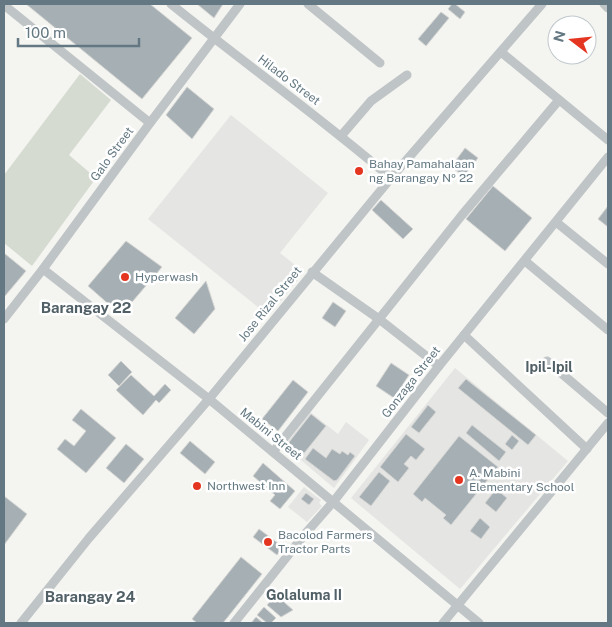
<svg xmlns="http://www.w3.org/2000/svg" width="612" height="627" font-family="'Public Sans',sans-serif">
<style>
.built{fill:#e5e5e4}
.green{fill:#d6dbd1}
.building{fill:#a6b0b4;stroke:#d5d5d3}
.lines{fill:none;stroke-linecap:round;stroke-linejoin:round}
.minor{stroke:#bfc4c6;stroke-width:9}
.poi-dot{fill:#e43521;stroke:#fff;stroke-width:2}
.labels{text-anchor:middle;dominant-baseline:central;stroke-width:5;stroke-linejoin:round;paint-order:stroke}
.street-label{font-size:12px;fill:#637882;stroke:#fff}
.poi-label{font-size:12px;fill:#637882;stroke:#fff;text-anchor:start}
.neighbourhood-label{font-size:14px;font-weight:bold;fill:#516067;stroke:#fff}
.quarter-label{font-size:15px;font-weight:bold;fill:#516067;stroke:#fff}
</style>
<rect width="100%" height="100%" fill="#f4f4f0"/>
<g class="built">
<path d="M231 115 328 193 280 253 304 272 269 316 148 219Z"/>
<path d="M455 368 568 461 460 589 351 498Z"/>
<path d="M310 412 338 434 346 422 369 440 334 488 283 445Z"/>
<path d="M304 487 321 500 319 503 322 506 307 522 288 507Z"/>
</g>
<path class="green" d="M80 74 111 100 69 155 96 178 32 266 4 243V175Z"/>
<g class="building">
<path d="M26 4H150L192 38 142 99Z"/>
<path d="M197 4H223L214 18Z"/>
<path d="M452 4H455L465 12 460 19 448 9Z"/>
<path d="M441 12 449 18 426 46 418 39Z"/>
<path d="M187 87 214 109 192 139 166 115Z"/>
<path d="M465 148 478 158 464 176 451 167Z"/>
<path d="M358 165 364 171 359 177 353 171Z"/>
<path d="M493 186 532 218 505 251 466 219Z"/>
<path d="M381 200 413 229 403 239 372 210Z"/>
<path d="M608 206V227L598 219Z"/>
<path d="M126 241 162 267 121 315 88 286Z"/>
<path d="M4 253 26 271 5 296 4 295Z"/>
<path d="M206 281 215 309 194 334 175 318Z"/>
<path d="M333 302 346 311 335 327 322 318Z"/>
<path d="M121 361 132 372 119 386 108 375Z"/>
<path d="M391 363 409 375 394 398 376 386Z"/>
<path d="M131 375 154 396 165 384 171 390 159 403 156 400 143 415 116 390Z"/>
<path d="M466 379 536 435 528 445 458 388Z"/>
<path d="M293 380 308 392 278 431 262 419Z"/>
<path d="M428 405 436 412 419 433 411 427Z"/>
<path d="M81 409 116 438 86 473 57 449 65 439 74 446 86 431 72 420Z"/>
<path d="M311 414 326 426 301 457 286 446Z"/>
<path d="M472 425 506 452 499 461 466 433Z"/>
<path d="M406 434 425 449 416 460 411 456 404 464 409 468 398 482 380 467Z"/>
<path d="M512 435 519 441 512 450 505 444Z"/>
<path d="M459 436 498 467 451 525 443 518 446 515 425 498 422 502 413 494Z"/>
<path d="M190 441 215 462 205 474 180 453Z"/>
<path d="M126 444 144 459 124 483 106 468Z"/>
<path d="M313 448 326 458 332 449 340 454 342 451 348 455 350 452 355 456 337 480 334 481 305 459Z"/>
<path d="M263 463 295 491 280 509 270 501 275 495 253 476Z"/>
<path d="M379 472 390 481 371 506 359 497Z"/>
<path d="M496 489 507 498 496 512 485 503Z"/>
<path d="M306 493 314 499 309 505 301 499Z"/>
<path d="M4 496 27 514 4 545Z"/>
<path d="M480 518 490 527 481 539 470 531Z"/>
<path d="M259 529 283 547 277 555 253 537Z"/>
<path d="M241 557 262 574 223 623H197L192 619Z"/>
<path d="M276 595 293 610 281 617 267 605Z"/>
<path d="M264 607 276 618 271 623H267L257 615Z"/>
<path d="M256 617 263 623H251Z"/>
</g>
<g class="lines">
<g class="minor">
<path d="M171 4C244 63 320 117 391 178"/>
<path d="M308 4 380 63"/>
<path d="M604 4 608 8"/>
<path d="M4 5 150 123"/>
<path d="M501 52 608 140"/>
<path d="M341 136 371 101 407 75"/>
<path d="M556 222 608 264"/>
<path d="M525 261 608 330"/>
<path d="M43 269 209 399 479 623"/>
<path d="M312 272 379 319 439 366"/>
<path d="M4 319 43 269 150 123 240 4"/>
<path d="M464 335 587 449"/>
<path d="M547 361 608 413"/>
<path d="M273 452 462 215 559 100"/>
<path d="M21 623 89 538 209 399 391 178 542 4"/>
<path d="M234 623 305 534 334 501 439 366 608 157"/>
<path d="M443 623 608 423"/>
</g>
</g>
<g class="poi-dot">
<circle cx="359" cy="171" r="5"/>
<circle cx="125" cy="277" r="5"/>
<circle cx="459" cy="480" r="5"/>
<circle cx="197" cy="486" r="5"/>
<circle cx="268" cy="542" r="5"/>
</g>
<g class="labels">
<g class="street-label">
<text transform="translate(289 80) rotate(37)">Hilado Street</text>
<text transform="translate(112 154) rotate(-54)">Galo Street</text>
<text transform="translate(270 304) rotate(-51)">Jose Rizal Street</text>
<text transform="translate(411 382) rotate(-52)">Gonzaga Street</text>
<text transform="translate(271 434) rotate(39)">Mabini Street</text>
</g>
<g class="poi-label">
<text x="369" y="164">Bahay Pamahalaan<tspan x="369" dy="14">ng Barangay № 22</tspan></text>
<text x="135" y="277">Hyperwash</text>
<text x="469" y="473">A. Mabini<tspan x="469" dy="14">Elementary School</tspan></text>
<text x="207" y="486">Northwest Inn</text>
<text x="278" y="535">Bacolod Farmers<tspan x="278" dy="14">Tractor Parts</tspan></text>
</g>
<g class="neighbourhood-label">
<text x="549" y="367">Ipil-Ipil</text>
<text x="304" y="595">Golaluma II</text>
</g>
<g class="quarter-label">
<text x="86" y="307">Barangay 22</text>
<text x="90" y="596">Barangay 24</text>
</g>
</g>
<rect width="612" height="627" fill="none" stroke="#637882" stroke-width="10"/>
<g transform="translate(572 40) rotate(286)"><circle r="24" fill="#ffffff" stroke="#c1c9cd"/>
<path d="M0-4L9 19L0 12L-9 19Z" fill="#e43521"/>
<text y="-8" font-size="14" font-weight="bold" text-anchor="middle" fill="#637882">N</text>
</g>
<path d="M18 38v8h121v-8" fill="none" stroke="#637882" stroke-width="2.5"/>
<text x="25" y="38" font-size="15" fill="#637882" stroke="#ffffff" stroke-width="4" paint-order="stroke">100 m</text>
</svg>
